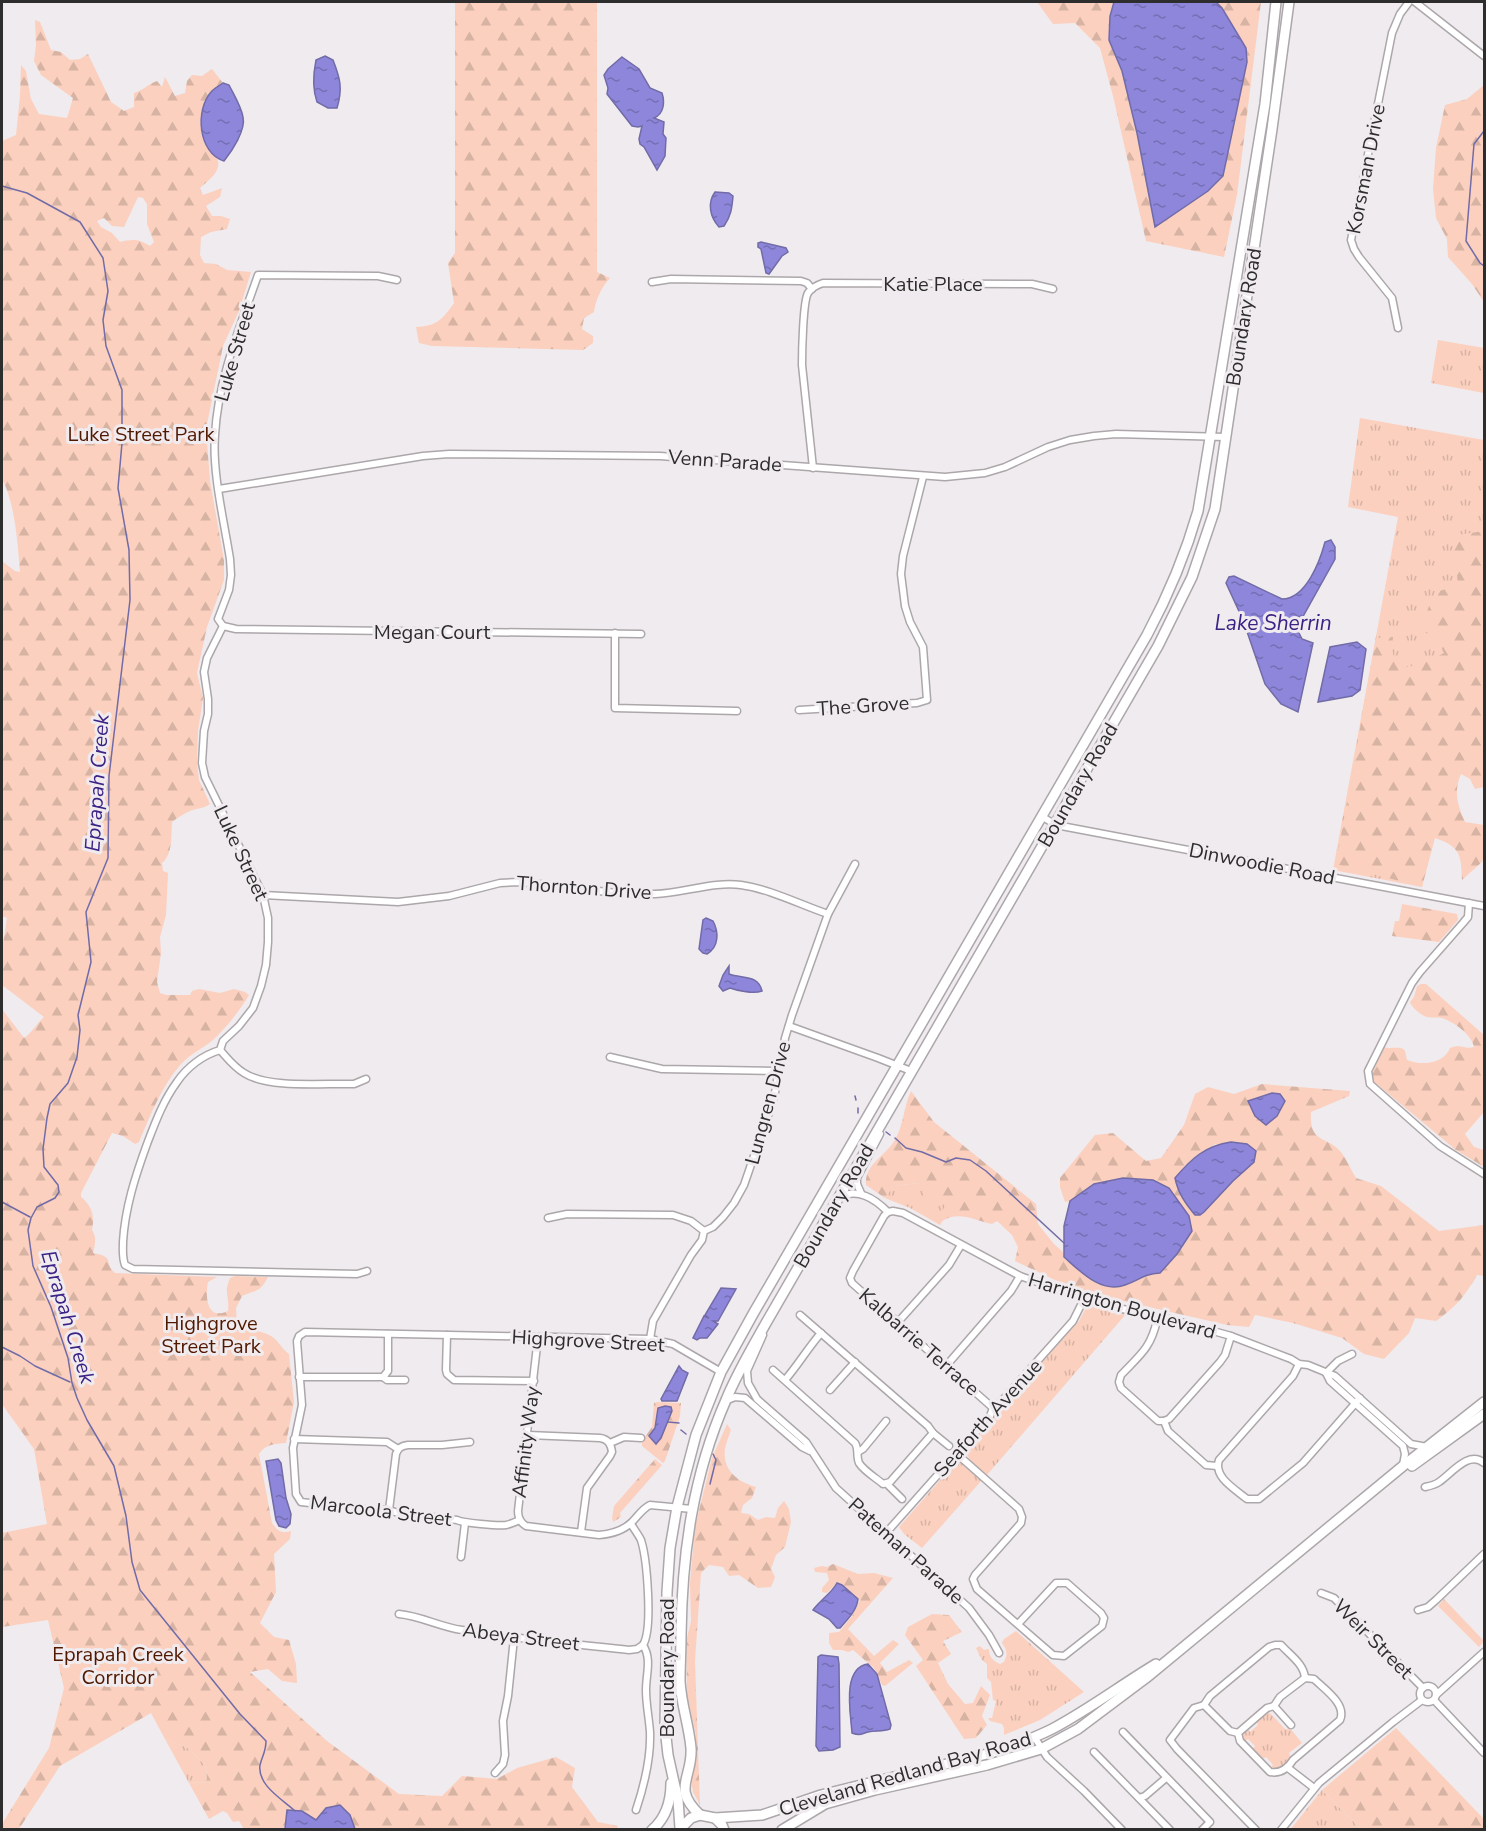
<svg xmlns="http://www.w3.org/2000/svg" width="1486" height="1831" font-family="'Nunito Sans',sans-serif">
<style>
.grass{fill:url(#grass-tufts)}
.forest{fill:url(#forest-firs);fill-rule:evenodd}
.water{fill:url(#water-ripples);stroke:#716ba7;stroke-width:1.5}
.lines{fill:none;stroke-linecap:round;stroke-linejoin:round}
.stream{stroke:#716ba7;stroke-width:1.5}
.minor-casing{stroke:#aca7aa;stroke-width:9}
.trunk-casing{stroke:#aca7aa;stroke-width:12}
.minor{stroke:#fff;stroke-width:6}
.trunk{stroke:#fff;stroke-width:9}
.labels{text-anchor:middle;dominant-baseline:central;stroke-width:6;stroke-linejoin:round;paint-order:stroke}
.street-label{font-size:20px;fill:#2e2d2d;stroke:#f0ebee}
.park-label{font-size:20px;fill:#511800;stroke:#f0ebee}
.water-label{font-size:21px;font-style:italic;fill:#3b2285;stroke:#f0ebee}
</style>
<defs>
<pattern id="grass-tufts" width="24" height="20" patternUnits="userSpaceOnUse" patternTransform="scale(1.5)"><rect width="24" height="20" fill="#fbd0bf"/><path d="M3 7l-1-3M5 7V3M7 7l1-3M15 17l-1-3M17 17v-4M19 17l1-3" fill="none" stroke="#d7b3a4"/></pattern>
<pattern id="forest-firs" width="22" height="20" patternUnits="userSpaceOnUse" patternTransform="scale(1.5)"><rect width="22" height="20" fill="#fbd0bf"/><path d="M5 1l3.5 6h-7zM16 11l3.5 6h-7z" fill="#d7b3a4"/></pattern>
<pattern id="water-ripples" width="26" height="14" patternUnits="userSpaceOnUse" patternTransform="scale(1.5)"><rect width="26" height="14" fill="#8e86db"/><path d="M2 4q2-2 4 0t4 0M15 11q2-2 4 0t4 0" fill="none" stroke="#746eb2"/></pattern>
</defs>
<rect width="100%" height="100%" fill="#f0ebee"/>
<g class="grass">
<path d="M1438 340 1484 348V393L1431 383Z"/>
<path d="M1360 418 1484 440V556L1422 887 1333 870 1398 517 1348 507Z"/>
<path d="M919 1183 951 1207 940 1225 910 1208 885 1198 893 1186Z"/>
<path d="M1089 1306 1126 1314 987 1475C979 1467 964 1460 967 1448L992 1419 997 1409 1003 1406 1079 1321 1086 1308Z"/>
<path d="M956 1462H963L982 1480 922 1548 904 1534 899 1527Z"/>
<path d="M1444 1599 1484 1641 1479 1647 1438 1606Z"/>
<path d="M1016 1631 1084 1692 1040 1720 1004 1735V1728L1002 1724 990 1721 988 1718H992L996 1701 993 1700 991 1682 987 1678V1664L982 1660 976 1648 980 1646 984 1650 989 1649C989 1657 993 1661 1000 1664L1004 1662C1008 1654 1007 1650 1002 1643L1004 1639Z"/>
<path d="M1268 1711 1286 1730 1289 1727 1302 1743 1289 1753 1291 1757 1287 1764 1275 1770 1270 1768 1273 1765 1266 1757 1262 1760 1252 1750 1255 1746 1248 1739 1244 1742 1242 1736 1244 1731 1247 1728 1250 1732 1258 1725 1256 1721Z"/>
<path d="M165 1739 188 1748 202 1762 206 1768 207 1779 204 1783 196 1782 192 1784 189 1783Z"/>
<path d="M1322 1790 1361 1829 1290 1830Z"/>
</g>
<g class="forest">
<path d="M455 2H597V272L610 278C601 288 596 299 594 312L584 318 582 329 593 336V343L583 350 432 346 419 343 416 327C437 326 442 320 454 303L448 263 455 253Z"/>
<path d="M1037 2H1114L1110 16 1109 40 1122 71 1137 133 1144 174 1208 191 1223 175 1233 130 1237 31 1216 2H1261L1237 195 1224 257 1146 241 1113 96 1100 48 1075 23 1053 24Z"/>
<path d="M35 20 40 22 51 50 61 52 70 60 80 59 88 54 111 102 124 111 134 107V93C144 90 148 84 157 81L162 87 165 77 175 96 185 93 187 81 192 75 202 76 212 69 223 83 211 92 206 145C210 150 217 156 218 161 221 172 207 182 200 188L203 195 222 188 220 197 206 206 212 216H221L230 219 227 229 211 232 201 237 200 255 204 263 216 264 227 270 251 272 239 311 223 346 206 429 210 481 224 560V580L207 627 197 673 203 698 198 731 197 763 199 780 210 804C204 809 197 808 190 811 183 814 177 818 172 822 171 836 173 854 162 863L163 871 168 873 166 915 160 937 161 953 157 982 160 993 166 995H190L192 991 199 989 220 993 234 989 245 992 249 995C240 1010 227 1027 214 1039 204 1048 191 1053 181 1064 161 1087 151 1114 139 1142L135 1144 123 1136 112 1133 81 1193V1197C92 1206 95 1216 92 1230 97 1238 95 1244 93 1253 116 1257 103 1262 115 1273L217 1277 208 1282C205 1297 207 1321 228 1311 230 1296 223 1294 230 1278L235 1276 268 1277C260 1293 257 1289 242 1296L236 1308 237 1323C247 1330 260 1330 271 1336 278 1340 282 1349 289 1354L294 1402 286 1443C275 1444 265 1444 259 1454L272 1523C277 1531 282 1534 291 1531L290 1539 274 1554 276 1592 260 1623 274 1637 289 1640 296 1664 297 1683 282 1681 268 1669 250 1672 327 1741 399 1794 442 1796 462 1776 497 1779 517 1768 556 1757 575 1768 572 1787 598 1822 618 1826 616 1830 355 1829 350 1816 326 1808 316 1820 302 1811 285 1829H244L239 1821 233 1822 227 1813 223 1811 209 1819 189 1783 192 1784 196 1782 204 1783 207 1779 206 1768 202 1762 188 1748 165 1739 151 1713 60 1766 19 1829H2V1824L49 1748 64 1688 48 1620 2 1627V1533L47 1524 34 1449 2 1404V1009L24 1038C32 1033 36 1024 44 1017L2 985V950L7 918 2 916V561L15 571 20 572C18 546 15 502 2 479V141L16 135 20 96 21 65 26 71 31 99 39 114 67 118 73 98 41 75 34 61 36 45ZM138 197 143 198 147 204V224L154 242 150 246C139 239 133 239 120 242L112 233 101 227 97 221 104 218 112 226 124 227Z"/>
<path d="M1484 85V302L1472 284 1448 257 1447 239 1436 218 1433 189 1436 148 1445 105 1467 99Z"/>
<path d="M1484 531V787L1475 789 1470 779 1461 774C1453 792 1458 806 1465 822L1484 825V857L1482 862 1462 880C1461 855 1461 847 1435 838L1422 887 1336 864 1376 638 1393 637 1392 650 1396 666C1413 669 1428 662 1444 653L1436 637 1419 630 1435 592 1458 586 1456 564 1451 536Z"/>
<path d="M1402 904 1457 914 1458 920 1439 942 1392 936 1395 921H1399Z"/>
<path d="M1421 984H1426L1484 1035V1112L1465 1134 1474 1147 1484 1150V1167L1456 1150 1372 1080V1074L1384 1047C1390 1050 1401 1045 1405 1051 1406 1054 1406 1057 1407 1060 1421 1066 1444 1064 1450 1048 1460 1043 1467 1050 1474 1047 1472 1035 1454 1022 1442 1018 1438 1017 1432 1018 1427 1017 1422 1016 1411 1007 1410 1002L1414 997 1417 986Z"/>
<path d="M1262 1084 1350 1091 1349 1096 1311 1112C1309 1144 1326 1135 1341 1152 1347 1160 1351 1170 1356 1178L1381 1186 1439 1231 1484 1225V1276L1477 1275C1465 1296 1456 1307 1436 1321L1415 1318 1409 1333 1384 1359 1364 1354 1342 1338 1293 1323 1255 1315 1249 1327 1227 1325 1101 1296 1055 1280 1015 1261 1018 1247 1012 1235 997 1221 992 1224C974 1220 957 1210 941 1222L937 1217 926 1215V1213H941L945 1206C941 1199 932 1195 924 1196L919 1183 893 1186 885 1198 866 1185C864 1166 883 1157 893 1143 904 1127 903 1108 911 1091L934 1122 1036 1204 1038 1224 1054 1244 1064 1253 1065 1257 1136 1279 1147 1274 1160 1273 1189 1216 1169 1188 1123 1178 1094 1184 1070 1201 1065 1202 1060 1187V1178L1095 1135 1113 1133 1146 1161 1161 1158 1184 1125 1195 1094 1208 1087 1234 1094ZM1215 1144 1254 1162 1233 1181 1204 1212 1175 1178 1186 1165Z"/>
<path d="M657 1402 681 1403 680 1416 665 1461 663 1463 642 1446V1441L652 1427 654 1403Z"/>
<path d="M727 1424 731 1430C729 1436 726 1443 725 1449 722 1470 738 1482 756 1487L752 1498 743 1505 741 1513 749 1514 758 1520 766 1517 775 1518 778 1508 784 1501 789 1509 791 1522 785 1547 776 1555 771 1569 775 1577 771 1587 758 1588 739 1575 729 1576 723 1567 709 1565 701 1573 695 1661 700 1805 693 1792 691 1779 695 1757 696 1735 687 1696 686 1642 691 1621 690 1583 695 1527 712 1458Z"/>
<path d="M655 1459 662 1465 620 1513 621 1517 613 1522 612 1518 614 1506Z"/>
<path d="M833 1564 858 1574 874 1573 893 1578 848 1629 874 1656 893 1640 899 1644 880 1663 887 1672 909 1660 913 1663 885 1686 882 1685 874 1668 853 1650 848 1652 842 1650H833L829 1643V1633L839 1632 852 1616 860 1600C851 1597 847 1587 837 1583L827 1593 822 1592V1588L829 1580 827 1573 815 1572 814 1568 822 1566 827 1567Z"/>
<path d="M932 1614 949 1615 962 1632 943 1641 951 1654 938 1663 948 1684 965 1704 973 1703 981 1686 990 1695 982 1716 987 1725 976 1738 964 1739 916 1666 923 1660 905 1635 908 1627Z"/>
<path d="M1396 1728 1484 1819V1829H1361L1322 1790Z"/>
</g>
<g class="water">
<path d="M1114 2H1216L1222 8 1246 48 1247 62 1223 176 1208 191 1155 227 1137 133 1122 71 1109 40 1110 16Z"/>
<path d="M325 56 333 60C340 78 343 88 337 108H328L317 102C312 88 313 75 316 60Z"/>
<path d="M622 57 639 69 650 88 662 93C665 102 664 114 654 118L664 122 663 134 666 138 665 156 657 170 644 147 640 144 639 139 642 126 638 127 632 126 607 94 608 88 604 75 608 69Z"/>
<path d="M223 83 229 85C234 95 241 106 243 117 246 130 232 151 224 161 198 153 195 110 211 92 214 88 219 86 223 83Z"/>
<path d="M715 192 729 193 733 196C732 208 731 216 724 226L719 227C710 217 707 203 715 192Z"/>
<path d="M761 242 786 248 788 252 782 256 769 274 766 273 761 249 758 247V243Z"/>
<path d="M1331 540 1335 547V559L1300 622 1299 633 1302 639 1313 643 1298 712 1281 704 1265 684 1243 620 1226 583 1229 577 1234 576 1282 599C1306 599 1320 561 1325 542Z"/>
<path d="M1357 642 1366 649 1360 690 1352 696 1318 702 1330 647Z"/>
<path d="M706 918 713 921C719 932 719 947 707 954L703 953 699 949 703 920Z"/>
<path d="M729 966V974C742 979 758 974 762 991 754 994 738 991 730 988L723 991 719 986 723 975Z"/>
<path d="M1272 1093 1280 1094 1285 1101 1277 1116 1266 1125 1255 1116 1248 1101Z"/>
<path d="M1231 1142 1247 1144 1256 1151 1254 1162 1233 1181 1204 1212 1200 1215H1195C1185 1203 1178 1193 1175 1178 1192 1158 1205 1146 1231 1142Z"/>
<path d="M1123 1178 1153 1180 1169 1188 1189 1216 1192 1231 1177 1254 1160 1273C1143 1274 1140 1280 1125 1285 1101 1294 1080 1271 1064 1257V1226L1070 1201 1094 1184Z"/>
<path d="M721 1288 736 1289 718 1321H713L718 1324 707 1338H700L697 1340 693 1338 704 1316 709 1318 705 1315Z"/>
<path d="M679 1366 682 1370 688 1373 677 1401H662L661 1399Z"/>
<path d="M665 1406 671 1407 672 1411 661 1438 656 1444 649 1436 655 1428 658 1408Z"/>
<path d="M278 1459 281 1463 286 1498 291 1514 290 1524 286 1528 279 1526 276 1520 266 1461Z"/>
<path d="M837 1583 842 1585 858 1599C857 1610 848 1619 840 1628H837L829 1619 813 1610C820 1600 831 1594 837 1583Z"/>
<path d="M821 1655 838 1657 839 1664 840 1747 833 1750 819 1751 816 1746 818 1657Z"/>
<path d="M868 1664 877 1674 891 1725 890 1729C882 1732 875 1730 868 1732 861 1734 860 1736 852 1733 851 1715 841 1668 868 1664Z"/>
<path d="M340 1805 350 1815 355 1829H285L287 1810 302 1811 316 1820 326 1808Z"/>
</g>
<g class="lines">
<g class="stream">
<path d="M1484 131 1474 144 1466 241 1480 263 1484 266"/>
<path d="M2 186 27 193 80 222 103 258 108 291 103 320 106 346 122 390V443L118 488 129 550 130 600 109 776 108 858 86 912 91 962 78 1015 80 1030 77 1057 68 1083 50 1104 47 1118 43 1149 44 1167 58 1185 59 1192 55 1198 37 1207 31 1218 28 1230 33 1266 51 1307 68 1358 72 1383 77 1398 87 1420 114 1466 126 1516 132 1562 140 1590 240 1714 266 1741C266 1752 262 1756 260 1765 257 1785 282 1799 295 1811"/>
<path d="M855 1096 856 1100"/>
<path d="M858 1108V1113"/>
<path d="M886 1132 890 1135"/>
<path d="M895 1138 906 1148 922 1152 946 1162 956 1158 970 1160 986 1171 1064 1243"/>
<path d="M2 1202 30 1217"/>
<path d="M2 1347 20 1356 35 1366 70 1382"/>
<path d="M668 1422 679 1423"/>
<path d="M681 1430 686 1434"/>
<path d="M710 1484 716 1460 713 1454"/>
</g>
<g class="minor-casing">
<g id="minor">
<path d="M1415 2 1484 56"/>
<path d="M652 282 671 279 801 281 807 283 812 289"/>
<path d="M1398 328 1392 298 1359 257 1354 249 1351 240 1392 33 1400 14 1409 2"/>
<path d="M813 468 802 365C802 353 803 301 808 293 812 287 817 285 823 283L1032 284 1053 289"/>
<path d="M219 489 423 456 449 454 660 456 945 477 985 473 1005 467 1048 447 1070 440 1094 436 1116 434 1225 437"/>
<path d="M223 626 236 629 641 634"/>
<path d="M615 633V708L737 711"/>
<path d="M799 710 917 703 927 700 923 647 910 622 905 606 901 574 903 556 923 477"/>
<path d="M1041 816 1056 825 1484 906"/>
<path d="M263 895 398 902 449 896 500 883 519 882C564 886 610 895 655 894 683 893 715 881 741 885 770 889 801 905 828 914"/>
<path d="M1469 903 1468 917 1463 923 1420 972 1412 983 1368 1071 1370 1084 1440 1146 1484 1174"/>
<path d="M789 1026 878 1058 911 1071"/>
<path d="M220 1050C228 1059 234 1067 244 1073 269 1089 323 1083 354 1084L366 1079"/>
<path d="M610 1057 662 1069 777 1071"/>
<path d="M861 1193 857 1184V1178L880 1134"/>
<path d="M839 1197C858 1188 874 1198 888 1212L893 1211 903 1213 1020 1276 1097 1303 1144 1314 1157 1320 1170 1319 1231 1336 1291 1359 1299 1364 1308 1365 1335 1376 1411 1444 1427 1447"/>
<path d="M888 1212 884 1216 853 1271 850 1278 852 1283 890 1317 899 1321 905 1330 993 1408"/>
<path d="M548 1218 567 1214 673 1215 691 1221 704 1231"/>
<path d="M367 1271 357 1274 133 1269 125 1265C122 1257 123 1250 123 1242 125 1208 135 1177 147 1144 155 1123 163 1101 177 1082 187 1067 203 1055 220 1050L223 1041 239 1026 253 1008 261 986 266 965 268 942V918L263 895 205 777 202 763 204 731 208 714V699L204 672 207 658 223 626 218 619 229 590 231 575 230 559C224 521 212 472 215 435 218 379 240 327 258 275L378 276 397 280"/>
<path d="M800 1315 928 1426 933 1433 949 1446"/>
<path d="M1157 1320C1151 1348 1140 1355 1121 1375L1119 1382 1121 1388 1158 1421H1164L1169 1419 1220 1362 1225 1355 1231 1336"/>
<path d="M899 1321 949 1265 961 1245"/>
<path d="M447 1335 446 1370 447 1374 454 1380 534 1381"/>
<path d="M763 1335 747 1371 748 1383 757 1399 806 1442 836 1488 969 1608 989 1635 999 1653"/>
<path d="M538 1337 518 1511C518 1518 521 1523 526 1526L599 1535C611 1534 623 1531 632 1522 638 1516 642 1509 650 1505L692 1509"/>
<path d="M650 1339 653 1321 691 1255 702 1240 704 1231 713 1227 723 1217 734 1203 744 1185 772 1104 777 1084V1071L782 1058 785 1038 792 1015 828 914 855 864"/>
<path d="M1299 1364 1293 1376 1219 1460C1213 1477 1235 1489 1247 1499H1259L1303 1463 1360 1398"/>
<path d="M946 1366 1011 1291 1020 1276"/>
<path d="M773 1370 855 1443C859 1449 856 1456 859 1463 864 1471 876 1478 883 1484L890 1482 933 1433"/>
<path d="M1326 1373 1330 1381 1403 1446 1405 1454 1403 1465"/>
<path d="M1326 1373 1338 1361 1352 1354"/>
<path d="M299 1377H383L388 1371V1334"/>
<path d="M383 1377 387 1380H405"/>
<path d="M785 1380C798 1365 808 1348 821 1333"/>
<path d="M830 1390 855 1362"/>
<path d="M725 1401 735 1397 745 1398 802 1447 810 1451"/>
<path d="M1164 1421 1168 1431 1206 1465 1217 1466"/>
<path d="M528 1435 600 1438C608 1439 611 1444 612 1452L610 1456 587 1488 581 1532"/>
<path d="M294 1439 387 1442 398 1449"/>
<path d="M610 1443 624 1437 641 1438"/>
<path d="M858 1452 863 1449 886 1421"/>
<path d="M957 1454 1019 1509 1022 1517 1021 1523 975 1575 973 1579 977 1589 1053 1655 1064 1656 1102 1626 1104 1618 1101 1613 1067 1583H1056L1018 1624"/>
<path d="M887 1484 902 1499"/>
<path d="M1425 1487C1430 1486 1435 1485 1439 1482 1452 1473 1469 1450 1484 1463"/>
<path d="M389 1510 396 1454C398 1448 401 1446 408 1445H442L470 1442"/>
<path d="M520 1520C515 1522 511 1524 506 1525 498 1526 463 1523 457 1520L398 1513 389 1510H371L301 1502 296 1494 293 1448 302 1405 297 1341 299 1336 305 1332 650 1339 673 1344 721 1372"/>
<path d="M631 1524C634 1529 638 1534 641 1540 647 1559 653 1629 643 1645 652 1659 646 1674 646 1690 646 1704 649 1718 650 1732 651 1758 644 1786 636 1810"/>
<path d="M886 1533 990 1416 993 1408 1000 1403 1073 1321 1084 1299"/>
<path d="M461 1557 465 1523"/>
<path d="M1321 1593 1334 1598 1423 1688"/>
<path d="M1418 1610 1428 1607 1436 1600 1484 1554"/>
<path d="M399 1614C421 1616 440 1627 462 1630 517 1639 573 1644 629 1650L637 1649 643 1645"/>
<path d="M1305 1678 1314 1679C1324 1689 1347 1704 1340 1720L1293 1760C1288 1768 1281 1774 1270 1772L1240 1741 1238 1733 1267 1708 1274 1706 1280 1697Z"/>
<circle cx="1428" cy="1694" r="8"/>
<path d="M1436 1695 1484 1652"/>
<path d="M1434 1700 1484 1753"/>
<path d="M1204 1705 1194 1708 1170 1740 1177 1749 1256 1830"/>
<path d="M1274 1706 1291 1725"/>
<path d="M1123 1732 1210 1822 1202 1830"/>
<path d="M1238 1733 1230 1731 1204 1705 1210 1696 1269 1647 1275 1645H1281C1290 1655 1304 1664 1305 1678"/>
<path d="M1035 1738 1047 1757 1084 1791 1122 1830"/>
<path d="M1094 1752 1170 1830"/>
<path d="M1288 1768 1314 1788"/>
<path d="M495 1773 503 1764 505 1755 503 1721 508 1696 514 1638"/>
<path d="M1139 1798 1145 1796 1166 1778"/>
<path d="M1281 1830 1319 1783 1393 1722 1422 1700"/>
</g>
</g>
<g class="trunk-casing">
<g id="trunk">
<path d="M1412 1466 1484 1414"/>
<path d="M700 1815C671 1788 693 1778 691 1748 689 1725 681 1704 680 1681 680 1666 681 1650 681 1635 682 1554 693 1475 726 1400 737 1373 752 1348 766 1323L1158 646 1192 577 1215 509 1272 129 1289 2"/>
<path d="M715 1818 722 1825 724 1830"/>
<path d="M680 1828 678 1800 668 1755 665 1728 667 1592 670 1548 677 1507 696 1435 721 1372 753 1314 1147 635C1169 594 1185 556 1198 511L1265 104 1276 2"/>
<path d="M680 1829 691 1818 700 1815 715 1818 762 1815 821 1795 991 1753C1012 1746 1032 1739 1052 1729 1088 1710 1121 1685 1156 1664"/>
<path d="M652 1830C666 1818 671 1801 671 1783"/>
<path d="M782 1830 825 1804 875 1790 987 1765 1041 1749 1078 1729 1146 1678 1403 1466 1484 1402"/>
</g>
</g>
<use href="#minor" class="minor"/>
<use href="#trunk" class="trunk"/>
</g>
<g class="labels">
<g class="street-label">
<text transform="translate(1366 169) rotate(-79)">Korsman Drive</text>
<text x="933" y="284">Katie Place</text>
<text transform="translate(1244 317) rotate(-81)">Boundary Road</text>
<text transform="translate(235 352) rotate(-74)">Luke Street</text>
<text transform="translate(725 461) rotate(4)">Venn Parade</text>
<text x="432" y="632">Megan Court</text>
<text transform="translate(863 706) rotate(-4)">The Grove</text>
<text transform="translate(1078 785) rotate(-60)">Boundary Road</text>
<text transform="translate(241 853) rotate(65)">Luke Street</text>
<text transform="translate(1262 864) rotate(11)">Dinwoodie Road</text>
<text transform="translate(584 888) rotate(4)">Thornton Drive</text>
<text transform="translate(768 1103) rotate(-75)">Lungren Drive</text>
<text transform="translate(834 1206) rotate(-60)">Boundary Road</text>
<text transform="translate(1122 1306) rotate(16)">Harrington Boulevard</text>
<text transform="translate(588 1341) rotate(3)">Highgrove Street</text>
<text transform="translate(919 1342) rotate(41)">Kalbarrie Terrace</text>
<text transform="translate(988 1418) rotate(-48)">Seaforth Avenue</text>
<text transform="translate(526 1442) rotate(-83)">Affinity Way</text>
<text transform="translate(381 1511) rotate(7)">Marcoola Street</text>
<text transform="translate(906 1551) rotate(42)">Pateman Parade</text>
<text transform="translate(521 1637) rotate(7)">Abeya Street</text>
<text transform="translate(1373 1639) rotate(45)">Weir Street</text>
<text transform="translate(667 1668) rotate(-90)">Boundary Road</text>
<text transform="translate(905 1774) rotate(-16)">Cleveland Redland Bay Road</text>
</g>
<g class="park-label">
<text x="141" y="434">Luke Street Park</text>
<text x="211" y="1323">Highgrove<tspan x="211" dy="23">Street Park</tspan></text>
<text x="118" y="1654">Eprapah Creek<tspan x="118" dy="23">Corridor</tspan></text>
</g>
<g class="water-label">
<text x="1273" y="623">Lake Sherrin</text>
<text transform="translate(97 783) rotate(-86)">Eprapah Creek</text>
<text transform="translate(68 1317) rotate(73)">Eprapah Creek</text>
</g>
</g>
<rect width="1486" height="1831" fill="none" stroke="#2e2d2d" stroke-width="6"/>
</svg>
